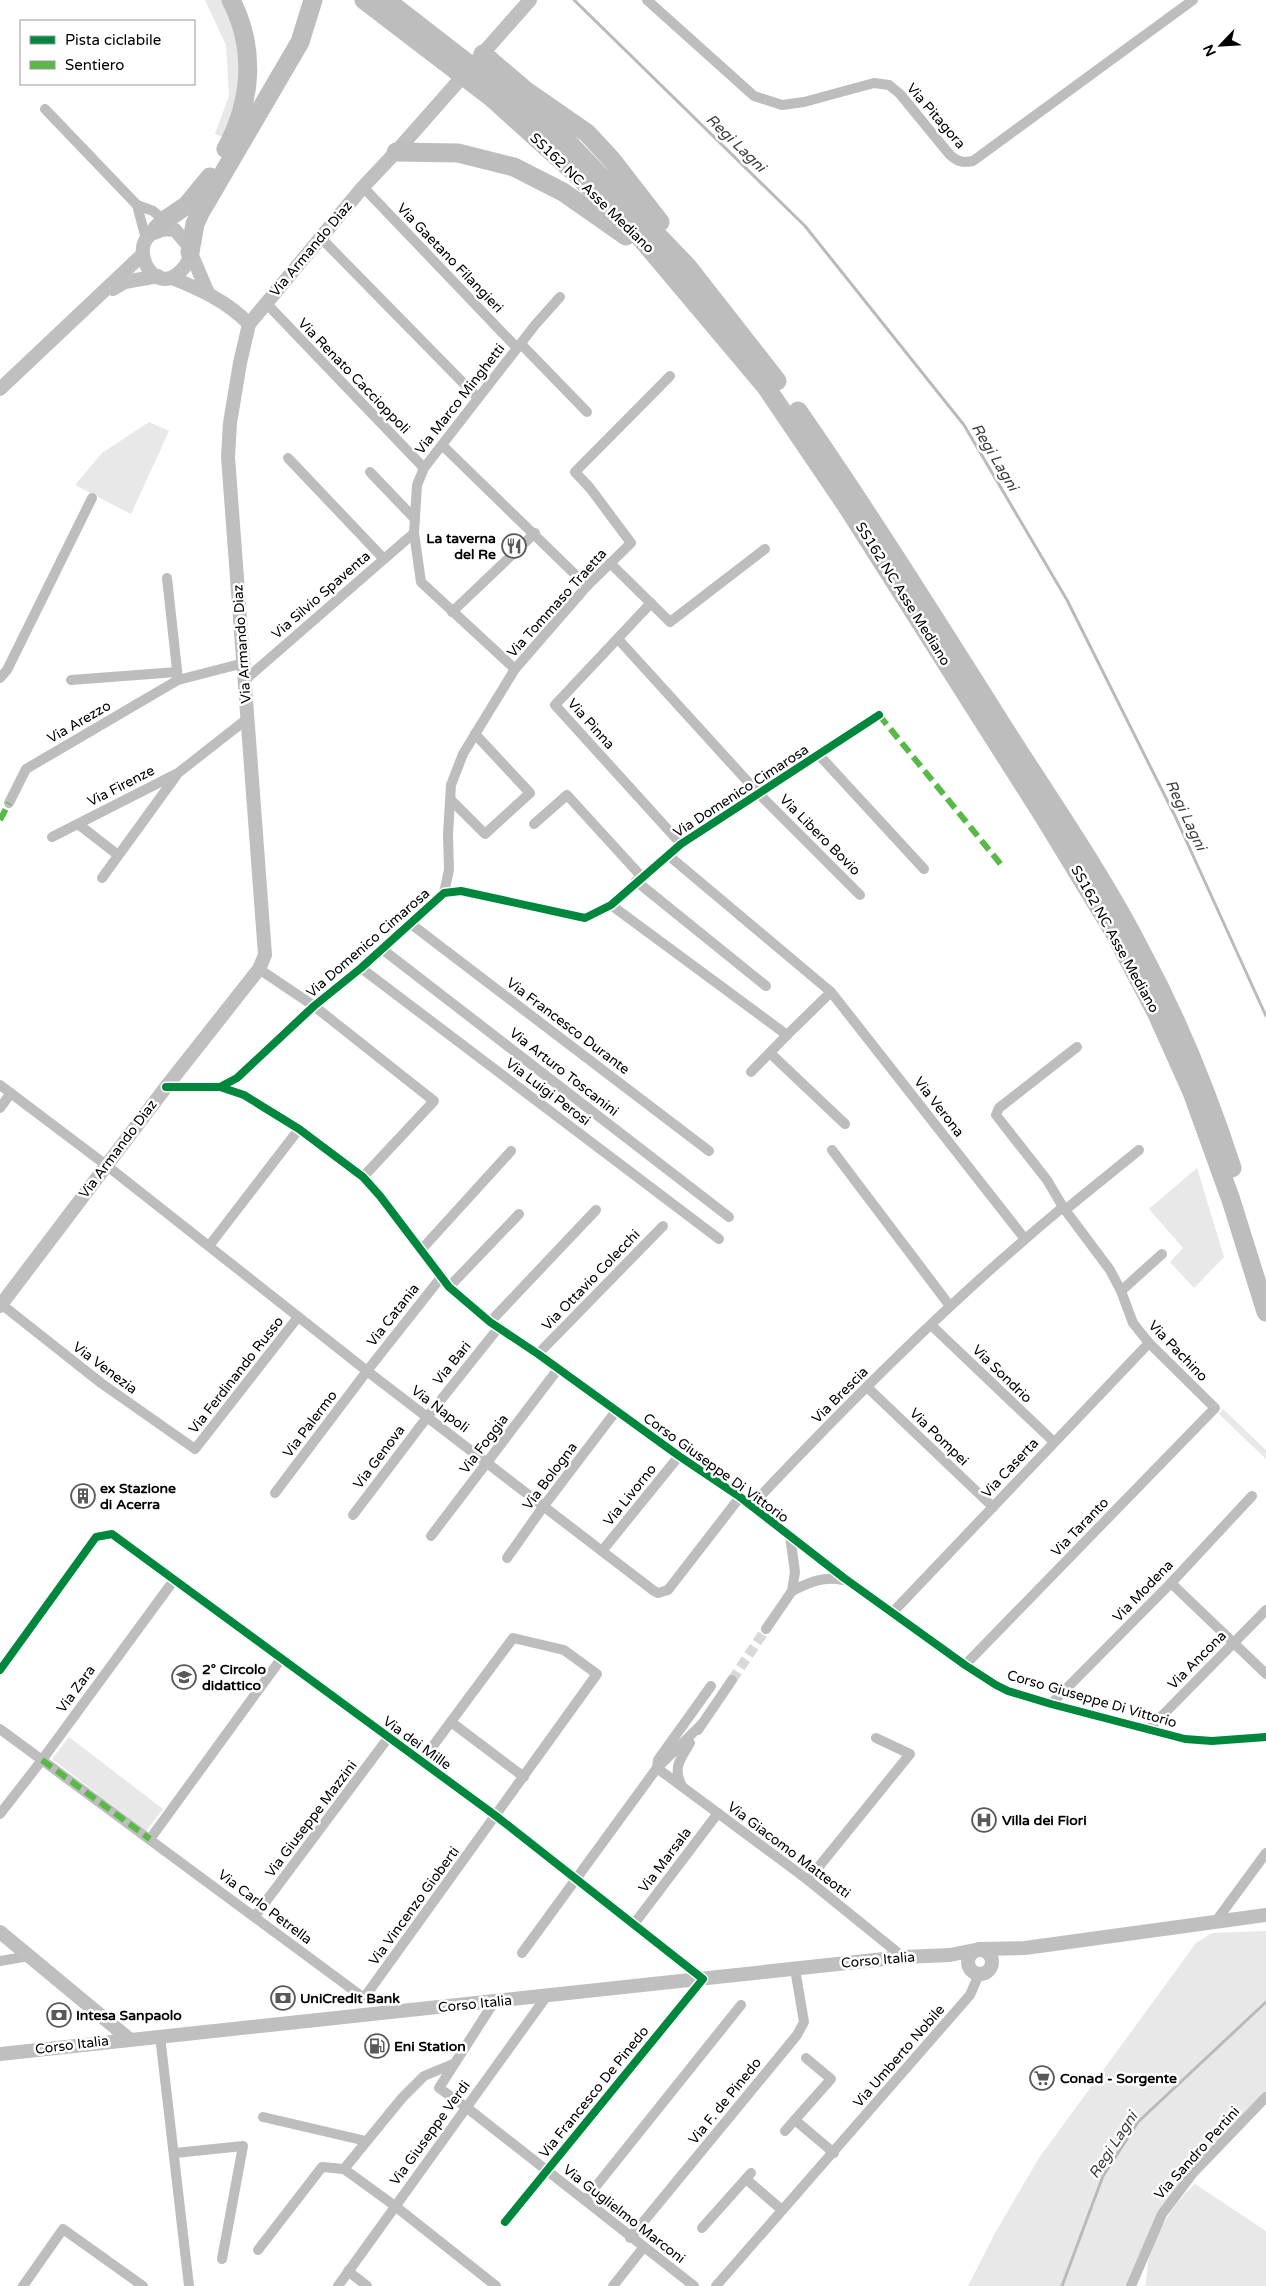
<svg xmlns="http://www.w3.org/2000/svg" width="1266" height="2286" font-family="'Varela Round',sans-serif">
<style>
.green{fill:#e8e8e8}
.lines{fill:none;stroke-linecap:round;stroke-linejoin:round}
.stream{stroke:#bababa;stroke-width:3}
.street-tunnel{stroke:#d9d9d9;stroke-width:10;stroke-dasharray:10 5;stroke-linecap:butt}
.street{stroke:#bdbdbd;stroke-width:10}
.secondary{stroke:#bfbfbf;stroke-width:14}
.highway{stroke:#bdbdbd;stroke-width:19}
.quiet{stroke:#58b947;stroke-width:6;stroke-dasharray:12 6;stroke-linecap:butt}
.cycleway-casing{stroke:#fff;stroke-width:11}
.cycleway{stroke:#00873e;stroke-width:8}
.labels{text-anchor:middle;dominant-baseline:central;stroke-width:5;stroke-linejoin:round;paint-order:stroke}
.street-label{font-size:14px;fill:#000;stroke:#fff}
.poi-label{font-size:14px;font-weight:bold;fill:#000;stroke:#fff;text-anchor:start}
.water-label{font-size:15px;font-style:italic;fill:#3d3d3d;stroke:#fff}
</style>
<rect width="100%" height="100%" fill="#fff"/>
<g class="green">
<path d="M205 0H225L231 9 244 79 226 138 215 134 229 96 226 45Z"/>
<path d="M149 422 169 431 131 514 75 485 102 453Z"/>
<path d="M1197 1168 1224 1257 1194 1288 1170 1262 1183 1248 1149 1209Z"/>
<path d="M1223 1409 1266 1450V1459L1219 1414Z"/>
<path d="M69 1737 163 1809 146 1831 52 1759Z"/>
<path d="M1266 1931V2094L1178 2188 1132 2286H968L995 2233 1039 2158 1196 1943 1212 1933Z"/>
<path d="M1195 2184 1266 2231V2286H1145C1147 2278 1147 2270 1148 2262 1154 2236 1174 2202 1195 2184Z"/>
</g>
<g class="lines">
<g class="stream">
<path d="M574 0 805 226 964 425 1067 600 1175 816 1266 1016"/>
<path d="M1062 2286 1103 2176 1138 2122 1266 2002"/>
</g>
<path class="street-tunnel" d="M732 1680 766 1629"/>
<g class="street">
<path d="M647 0 754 96 782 105 804 102 874 83 889 85 900 94 950 155C958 162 963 163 973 161L1193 0"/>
<path d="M45 109 137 205 146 239"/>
<path d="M363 187 517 348"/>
<path d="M137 205 153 211 167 222"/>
<path d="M320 237 478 398"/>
<path d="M266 303 424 468"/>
<path d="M521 344 587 412"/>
<path d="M442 445 587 586"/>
<path d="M288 458 384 559"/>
<path d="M370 472 415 519"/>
<path d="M610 563 670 622 765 549"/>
<path d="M167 578 178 679"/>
<path d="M651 603 555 705 681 844"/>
<path d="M452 612 535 533"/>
<path d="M618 639 759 794 860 895"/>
<path d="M515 669 421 582 414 533 417 485 424 468 535 325 560 297"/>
<path d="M0 678 7 670 92 498"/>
<path d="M246 679 414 533"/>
<path d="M71 680 177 672"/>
<path d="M819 755 924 869"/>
<path d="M451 800 485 834 530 793 475 734"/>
<path d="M9 803 26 769 178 680 244 663"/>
<path d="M78 824 118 855"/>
<path d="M534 824 567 795 641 876"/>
<path d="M52 837 178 773 247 719"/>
<path d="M668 855 831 992"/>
<path d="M102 878 176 776"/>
<path d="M636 881 766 986"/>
<path d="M444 893 449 870 448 834 451 785 463 754 515 669 587 586 631 543 590 488 575 472 670 376"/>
<path d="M611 905 787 1035 831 992 1025 1239"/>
<path d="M411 924 709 1151"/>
<path d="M382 949 729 1217"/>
<path d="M361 968 719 1239"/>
<path d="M259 969 314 1006 434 1101 363 1177"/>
<path d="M770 1053 845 1124"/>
<path d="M751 1072 787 1035"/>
<path d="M0 1085 106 1165 367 1371 654 1591 658 1593 668 1590 740 1497"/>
<path d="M166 1087H220L237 1078 314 1006 361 968 444 893 461 891 585 918 611 905 681 844 879 715"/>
<path d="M220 1087 244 1095 299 1129 363 1177 380 1196 449 1287 490 1322 538 1354 679 1456 740 1497 844 1578 965 1665 996 1685 1008 1691 1051 1704 1185 1739 1212 1741 1266 1737"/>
<path d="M0 1108 11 1093"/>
<path d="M832 1150 950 1306"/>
<path d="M1065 1210 1139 1150"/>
<path d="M209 1246 299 1129"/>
<path d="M421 1250 511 1151"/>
<path d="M449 1287 519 1214"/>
<path d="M1121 1291 1162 1254"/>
<path d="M1 1304 101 1383 195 1449 298 1317"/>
<path d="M490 1322 596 1210"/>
<path d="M931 1325 1054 1442"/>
<path d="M538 1354 663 1226"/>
<path d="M867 1387 993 1507"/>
<path d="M275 1493 367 1371 442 1276"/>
<path d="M751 1506C850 1401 952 1299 1063 1207"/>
<path d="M353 1515 428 1416 499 1327"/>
<path d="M431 1536 558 1369"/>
<path d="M602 1551 679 1456"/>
<path d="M507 1558 543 1507 616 1411"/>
<path d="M1171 1583 1266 1674"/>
<path d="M792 1591C810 1582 823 1576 843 1580"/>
<path d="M892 1613 1149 1343"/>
<path d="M766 1629 792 1591 795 1572 790 1536"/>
<path d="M965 1665 1215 1408 1149 1343 1133 1323 1121 1291 1110 1270 1063 1207 1047 1180 996 1115 999 1108 1077 1047"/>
<path d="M0 1670 96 1537 112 1534 496 1816 703 1979 505 2222"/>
<path d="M711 1686 658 1760 657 1768 808 1880 903 1957"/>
<path d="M1051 1704 1171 1583 1252 1496"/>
<path d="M451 1722 524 1777"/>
<path d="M0 1729 364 1998"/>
<path d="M698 1730 732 1680"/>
<path d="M1148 1730 1266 1610"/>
<path d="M682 1786C672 1768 681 1758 690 1743"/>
<path d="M0 1814 42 1760 174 1580"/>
<path d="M150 1839 281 1659"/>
<path d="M808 1880 910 1754 876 1738"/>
<path d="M255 1916 388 1738"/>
<path d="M1216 1921 1266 1853"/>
<path d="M634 1924 718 1813"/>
<path d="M522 1953 657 1768 701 1725"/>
<path d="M0 1961 29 1956"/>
<path d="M364 1998 597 1674 564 1650 513 1638 421 1762"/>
<path d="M494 2002 439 2088 466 2107 694 2286"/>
<path d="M160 2036 189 2286"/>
<path d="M263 2117 366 2141"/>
<path d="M795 2120 834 2153"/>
<path d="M785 2131 831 2079 806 2058"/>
<path d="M175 2153 243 2146 222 2259"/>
<path d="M344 2169 402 2098 424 2076 453 2064"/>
<path d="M746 2179 782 2210"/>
<path d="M585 2200 741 2005"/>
<path d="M702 2228 751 2173"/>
<path d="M630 2238 797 2035 804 2022 795 1969"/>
<path d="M258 2250 322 2167 344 2169 395 2206 496 2286"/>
<path d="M348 2271 367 2286"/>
<path d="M23 2286 63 2229 143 2286"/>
<path d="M338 2286 546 1997"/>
<path d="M613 2286 643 2248"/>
<path d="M716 2286 970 1995 979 1974"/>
<path d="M1131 2286 1162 2214 1193 2173 1266 2097"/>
</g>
<g class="secondary">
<path d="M190 252C189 263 184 269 176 275 146 296 120 223 175 230L187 244 208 293"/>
<path d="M172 278C200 289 228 302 249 324"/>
<path d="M113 289 125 282 158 276"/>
<path d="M0 389 142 255"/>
<path d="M0 1306 166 1087 259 969 265 955 228 457 230 423 240 363 249 324 363 187 396 152 530 0"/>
<path d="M0 1932 129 2039"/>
<path d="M979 1949 1025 1948 1266 1915"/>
<circle cx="980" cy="1962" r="12"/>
<path d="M0 2054 903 1957 950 1955 975 1950"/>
</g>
<g class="highway">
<path d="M364 0 492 98 575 173 639 236 766 387 846 505 1044 817 1114 932 1157 1014 1192 1092 1231 1200 1266 1312"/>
<path d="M386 0 564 138 688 267 777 381"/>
<path d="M483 54 525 90 587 133 612 160 660 222"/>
<path d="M226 149C252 101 256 49 231 0"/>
<path d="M396 152 458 153 514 167 563 192 626 236"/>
<path d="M156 230 165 220 187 205 210 177"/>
<path d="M190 252 195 224 200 213 300 42 313 0"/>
<path d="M798 411C870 515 937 622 1004 728 1051 802 1102 875 1142 953 1179 1022 1208 1094 1232 1168"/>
</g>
<g class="quiet">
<path d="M879 715 1003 867"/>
<path d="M0 820 9 803"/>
<path d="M42 1760 150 1839"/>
</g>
<g class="cycleway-casing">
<g id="cycleway">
<path d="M166 1087H220L237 1078 314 1006 361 968 444 893 461 891 585 918 611 905 681 844 879 715"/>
<path d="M220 1087 244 1095 299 1129 363 1177 380 1196 449 1287 490 1322 538 1354 679 1456 740 1497 844 1578 965 1665 996 1685 1008 1691 1051 1704 1185 1739 1212 1741 1266 1737"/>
<path d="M0 1670 96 1537 112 1534 496 1816 703 1979 505 2222"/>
</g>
</g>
<use href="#cycleway" class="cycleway"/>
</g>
<defs>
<g id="restaurant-ring" transform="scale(1.25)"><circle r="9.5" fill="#fff" stroke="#595959" stroke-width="1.5"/><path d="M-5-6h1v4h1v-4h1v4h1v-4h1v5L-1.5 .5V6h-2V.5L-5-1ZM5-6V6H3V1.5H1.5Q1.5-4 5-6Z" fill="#595959"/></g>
<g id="building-ring" transform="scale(1.25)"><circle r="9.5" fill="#fff" stroke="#595959" stroke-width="1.5"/><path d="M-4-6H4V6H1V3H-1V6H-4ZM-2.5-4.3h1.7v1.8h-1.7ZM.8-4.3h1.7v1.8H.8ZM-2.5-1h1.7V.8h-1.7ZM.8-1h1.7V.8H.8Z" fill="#595959"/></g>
<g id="school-ring" transform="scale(1.25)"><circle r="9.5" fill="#fff" stroke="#595959" stroke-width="1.5"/><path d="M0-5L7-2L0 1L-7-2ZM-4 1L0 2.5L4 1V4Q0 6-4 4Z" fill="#595959"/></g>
<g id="hospital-ring" transform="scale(1.25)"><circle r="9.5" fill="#fff" stroke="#595959" stroke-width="1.5"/><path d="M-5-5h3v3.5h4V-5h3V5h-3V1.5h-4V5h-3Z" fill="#595959"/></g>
<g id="bank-ring" transform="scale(1.25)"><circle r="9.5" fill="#fff" stroke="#595959" stroke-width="1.5"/><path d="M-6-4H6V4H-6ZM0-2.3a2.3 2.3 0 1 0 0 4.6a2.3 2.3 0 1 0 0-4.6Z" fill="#595959"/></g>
<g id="fuel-ring" transform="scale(1.25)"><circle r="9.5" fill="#fff" stroke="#595959" stroke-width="1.5"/><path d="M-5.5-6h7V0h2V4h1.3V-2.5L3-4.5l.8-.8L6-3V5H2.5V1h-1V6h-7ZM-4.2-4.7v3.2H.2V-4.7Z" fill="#595959"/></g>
<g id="supermarket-ring" transform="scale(1.25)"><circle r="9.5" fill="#fff" stroke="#595959" stroke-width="1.5"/><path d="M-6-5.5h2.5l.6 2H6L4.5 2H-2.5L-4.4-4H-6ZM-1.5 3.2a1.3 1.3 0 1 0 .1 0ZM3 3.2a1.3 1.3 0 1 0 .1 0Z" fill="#595959"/></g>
</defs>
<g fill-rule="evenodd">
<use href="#restaurant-ring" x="514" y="546"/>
<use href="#building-ring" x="83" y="1496"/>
<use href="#school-ring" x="184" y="1677"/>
<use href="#hospital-ring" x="984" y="1820"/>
<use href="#bank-ring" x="283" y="1998"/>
<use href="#bank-ring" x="59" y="2015"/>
<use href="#fuel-ring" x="377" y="2046"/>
<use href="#supermarket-ring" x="1042" y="2078"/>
</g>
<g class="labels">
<g class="street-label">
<text transform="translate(936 116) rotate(49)">Via Pitagora</text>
<text transform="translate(592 193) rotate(44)">SS162 NC Asse Mediano</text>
<text transform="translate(311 249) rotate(-50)">Via Armando Diaz</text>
<text transform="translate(450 258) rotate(46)">Via Gaetano Filangieri</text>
<text transform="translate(354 376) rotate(46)">Via Renato Caccioppoli</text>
<text transform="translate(460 399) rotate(-52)">Via Marco Minghetti</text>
<text transform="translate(903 594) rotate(58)">SS162 NC Asse Mediano</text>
<text transform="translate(321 595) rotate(-41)">Via Silvio Spaventa</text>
<text transform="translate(557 603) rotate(-48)">Via Tommaso Traetta</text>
<text transform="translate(242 644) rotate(-94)">Via Armando Diaz</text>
<text transform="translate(79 722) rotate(-30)">Via Arezzo</text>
<text transform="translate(591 724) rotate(48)">Via Pinna</text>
<text transform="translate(121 786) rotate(-27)">Via Firenze</text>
<text transform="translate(741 791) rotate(-33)">Via Domenico Cimarosa</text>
<text transform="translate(820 835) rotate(45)">Via Libero Bovio</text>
<text transform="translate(1115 939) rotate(61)">SS162 NC Asse Mediano</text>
<text transform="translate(368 943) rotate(-41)">Via Domenico Cimarosa</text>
<text transform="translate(568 1026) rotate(37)">Via Francesco Durante</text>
<text transform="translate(564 1072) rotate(38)">Via Arturo Toscanini</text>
<text transform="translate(548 1092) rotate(37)">Via Luigi Perosi</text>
<text transform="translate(939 1107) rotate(52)">Via Verona</text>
<text transform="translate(118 1149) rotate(-53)">Via Armando Diaz</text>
<text transform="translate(591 1280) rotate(-46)">Via Ottavio Colecchi</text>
<text transform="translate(393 1315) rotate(-52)">Via Catania</text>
<text transform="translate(1178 1351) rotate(46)">Via Pachino</text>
<text transform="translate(452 1363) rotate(-51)">Via Bari</text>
<text transform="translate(105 1368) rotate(37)">Via Venezia</text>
<text transform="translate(1002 1374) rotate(44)">Via Sondrio</text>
<text transform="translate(236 1375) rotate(-52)">Via Ferdinando Russo</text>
<text transform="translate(840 1395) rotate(-45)">Via Brescia</text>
<text transform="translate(440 1409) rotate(37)">Via Napoli</text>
<text transform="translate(310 1424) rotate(-53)">Via Palermo</text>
<text transform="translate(939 1437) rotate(44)">Via Pompei</text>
<text transform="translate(484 1444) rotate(-53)">Via Foggia</text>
<text transform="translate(379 1457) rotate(-53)">Via Genova</text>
<text transform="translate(716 1468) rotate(36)">Corso Giuseppe Di Vittorio</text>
<text transform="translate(1010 1468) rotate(-47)">Via Caserta</text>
<text transform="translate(550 1476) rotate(-53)">Via Bologna</text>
<text transform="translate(630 1495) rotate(-51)">Via Livorno</text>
<text transform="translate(1080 1527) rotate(-46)">Via Taranto</text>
<text transform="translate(1143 1591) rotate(-46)">Via Modena</text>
<text transform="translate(1197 1660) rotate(-45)">Via Ancona</text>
<text transform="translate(76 1689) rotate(-54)">Via Zara</text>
<text transform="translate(1092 1699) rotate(16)">Corso Giuseppe Di Vittorio</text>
<text transform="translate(417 1743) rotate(36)">Via dei Mille</text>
<text transform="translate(311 1819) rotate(-53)">Via Giuseppe Mazzini</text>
<text transform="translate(789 1850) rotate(37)">Via Giacomo Matteotti</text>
<text transform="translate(665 1860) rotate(-53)">Via Marsala</text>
<text transform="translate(414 1906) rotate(-54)">Via Vincenzo Gioberti</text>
<text transform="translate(265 1907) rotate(37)">Via Carlo Petrella</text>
<text transform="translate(878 1960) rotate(-5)">Corso Italia</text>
<text transform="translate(475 2004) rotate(-6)">Corso Italia</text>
<text transform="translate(72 2045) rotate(-7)">Corso Italia</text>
<text transform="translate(899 2056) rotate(-49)">Via Umberto Nobile</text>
<text transform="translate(594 2092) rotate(-51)">Via Francesco De Pinedo</text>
<text transform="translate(725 2101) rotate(-51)">Via F. de Pinedo</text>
<text transform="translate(430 2133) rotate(-54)">Via Giuseppe Verdi</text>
<text transform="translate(1197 2153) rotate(-48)">Via Sandro Pertini</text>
<text transform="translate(624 2214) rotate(38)">Via Guglielmo Marconi</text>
</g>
<g class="poi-label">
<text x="496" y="538" text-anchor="end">La taverna<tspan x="496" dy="16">del Re</tspan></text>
<text x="100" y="1488">ex Stazione<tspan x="100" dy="16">di Acerra</tspan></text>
<text x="202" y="1669">2° Circolo<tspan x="202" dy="16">didattico</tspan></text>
<text x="1002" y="1820">Villa dei Fiori</text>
<text x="300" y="1998">UniCredit Bank</text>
<text x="76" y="2015">Intesa Sanpaolo</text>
<text x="394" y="2046">Eni Station</text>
<text x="1060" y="2078">Conad - Sorgente</text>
</g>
<g class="water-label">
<text transform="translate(736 143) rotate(44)">Regi Lagni</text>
<text transform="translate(995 457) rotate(59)">Regi Lagni</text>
<text transform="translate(1186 815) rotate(65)">Regi Lagni</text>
<text transform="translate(1113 2145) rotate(-57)">Regi Lagni</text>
</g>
</g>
<rect x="20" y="20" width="175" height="65" fill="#ffffff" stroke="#999999"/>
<rect x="30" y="36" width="25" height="8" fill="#00873e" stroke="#999999"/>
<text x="65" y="45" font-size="15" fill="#000000">Pista ciclabile</text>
<rect x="30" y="61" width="25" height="8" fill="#58b947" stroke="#999999"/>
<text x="65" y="70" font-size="15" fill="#000000">Sentiero</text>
<g transform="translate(1221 45) rotate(245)" stroke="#ffffff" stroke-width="4" paint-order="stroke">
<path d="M0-4L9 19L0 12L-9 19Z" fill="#000000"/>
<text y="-8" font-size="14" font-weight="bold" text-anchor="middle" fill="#000000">N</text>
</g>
</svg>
